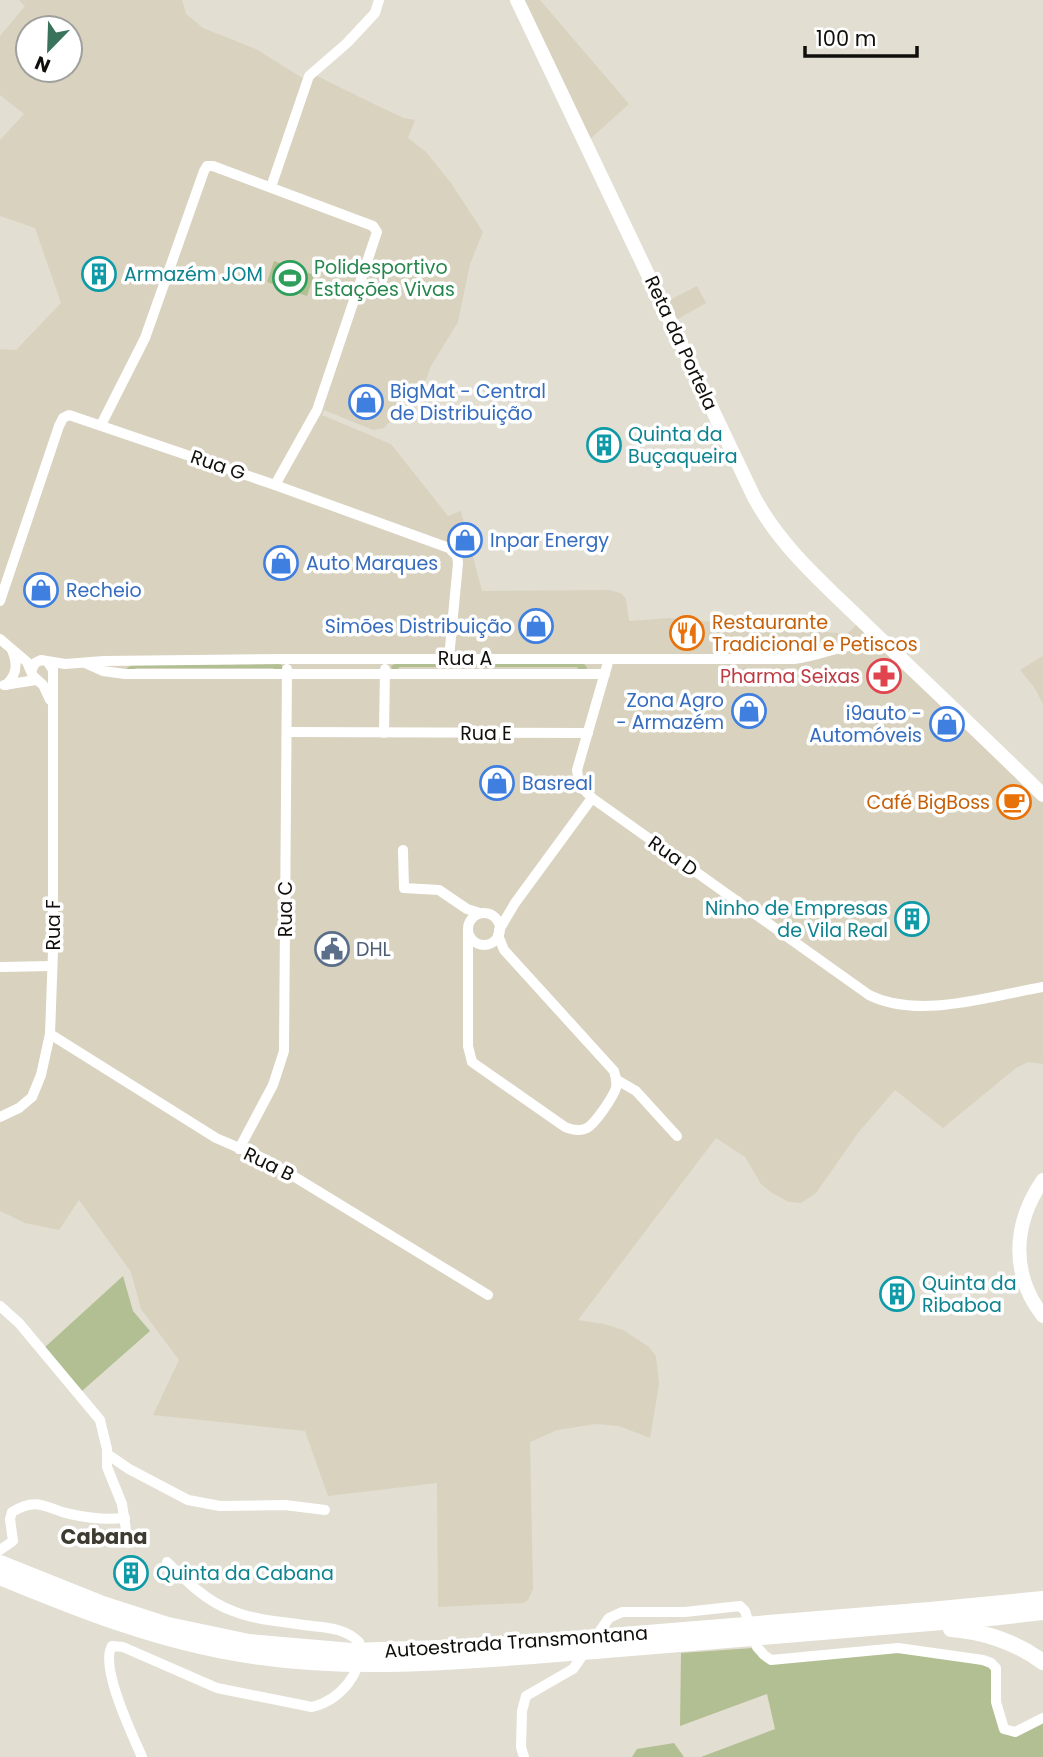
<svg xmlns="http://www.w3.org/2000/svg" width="1043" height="1757" font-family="Poppins,sans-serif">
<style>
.built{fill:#d8d2bf;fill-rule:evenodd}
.green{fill:#b2bf92}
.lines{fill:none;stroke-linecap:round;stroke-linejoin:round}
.minor{stroke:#fff;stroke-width:10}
.major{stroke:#fff;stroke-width:14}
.highway{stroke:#fff;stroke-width:16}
.labels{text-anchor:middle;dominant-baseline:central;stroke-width:7;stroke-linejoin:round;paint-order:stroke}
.leisure-label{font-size:19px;fill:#27864d;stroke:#fff;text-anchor:start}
.culture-label{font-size:19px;fill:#0d838f;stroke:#fff;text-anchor:start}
.street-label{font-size:19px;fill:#100f0b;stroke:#fff}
.shop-label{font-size:19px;fill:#366cbe;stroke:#fff;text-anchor:start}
.food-label{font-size:19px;fill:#c56008;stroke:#fff;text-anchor:start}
.health-label{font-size:19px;fill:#be3a42;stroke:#fff;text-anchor:end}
.service-label{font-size:19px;fill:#4e5e75;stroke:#fff;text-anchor:start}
.neighbourhood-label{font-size:21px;font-weight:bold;fill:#3e3b31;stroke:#fff}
</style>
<rect width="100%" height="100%" fill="#e2dfd2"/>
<g class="built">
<path d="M19 0H182L186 14 203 28 256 49 307 81 311 73 380 107 404 118 415 120 408 138 426 152 451 183 483 232 470 264 458 322 431 366 426 380 384 428 373 430 324 410 322 415 391 444 448 516 461 511 482 591 610 590 622 594 626 599 629 621 669 618 847 634 857 624 1043 802V1064L1028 1062 1016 1068 943 1128 895 1090 858 1133 816 1193 801 1203 789 1202 772 1193 761 1184 745 1157 716 1138 578 1320 604 1324 623 1330 649 1347 656 1356 659 1384 650 1438 619 1426 596 1424 557 1430 530 1442 533 1589 528 1600 523 1603 438 1607 437 1483 328 1496 305 1431 153 1415 179 1360 141 1309 131 1272 79 1200 59 1230 25 1223 0 1211V349L16 350 61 303 35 228 0 216V140L24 114 0 95V36L25 6ZM28 28H70V70H28Z"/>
<path d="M522 0H540L629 104 590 139Z"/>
<path d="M697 286 706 303 676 320 666 302Z"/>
<path d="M1043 656V704L1034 687 1020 670Z"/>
</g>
<g class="green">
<path d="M274 261 314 275 307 296 267 282Z"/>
<path d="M279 664 282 665V670L277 671 273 668H137L128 671 127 668 132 665Z"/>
<path d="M395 664H584L587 667 586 670 580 671 577 667H399L398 670 393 671 391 666Z"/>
<path d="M123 1276 133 1311 150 1331 82 1391 44 1348Z"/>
<path d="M753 1648 763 1659 913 1651 992 1667 1004 1733 1043 1721V1757H701L775 1729 767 1694 680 1726 681 1653Z"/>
<path d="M674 1743 684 1757H632L637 1749Z"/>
</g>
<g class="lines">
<g class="minor">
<path d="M271 187 309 76 347 43 375 13 379 0"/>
<path d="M101 425 145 338 204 171 207 166H213L373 226 377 232 317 410 275 485"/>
<path d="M0 601 59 426 63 418 69 415 275 485 449 548 457 556 458 563 449 658"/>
<path d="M0 639 27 662 33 676 43 685 50 700"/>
<path d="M609 659 577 770 579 784 592 798 869 995C919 1020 990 996 1043 987"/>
<path d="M85 663 103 671 125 674H605"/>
<path d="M32 669 35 663 41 660 65 664 104 661 287 659H794C826 656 857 635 889 647"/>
<path d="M4 685 36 680"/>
<path d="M6 685C17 675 18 664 12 650"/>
<path d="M287 732 588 733"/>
<path d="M384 733 385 669"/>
<path d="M403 850 404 888 439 890 467 909 480 913"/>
<circle cx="484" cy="929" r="16"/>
<path d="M499 930 515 903 592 798"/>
<path d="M468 932V1046L472 1062 565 1127C572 1130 579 1132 587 1128 595 1124 613 1097 616 1088 617 1082 616 1077 614 1071L504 950 498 935"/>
<path d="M0 967 52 966"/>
<path d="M50 1034 216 1138 267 1160 488 1295"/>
<path d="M617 1080 636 1091 677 1136"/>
<path d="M0 1117 19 1108 32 1097 41 1075 50 1034 53 952V670L48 662"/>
<path d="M239 1149 273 1085 284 1051 287 669"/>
<path d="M0 1306 19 1323 100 1420 107 1449V1467L122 1504 128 1543"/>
<path d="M107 1454 129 1469 188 1500 220 1506 285 1505 325 1510"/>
<path d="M0 1550 13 1541 10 1519 12 1512C39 1496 46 1509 70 1514 88 1518 107 1520 125 1518"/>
<path d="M142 1757C133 1736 99 1666 112 1646L123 1647 217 1688 312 1707C340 1700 365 1672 359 1642 342 1625 319 1628 297 1624 276 1621 252 1619 233 1611 207 1602 186 1581 167 1562"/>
<path d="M524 1757 521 1747 522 1711 526 1696 573 1669 609 1618 622 1612H685L740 1606 745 1611 757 1647 764 1655 771 1660 898 1648 983 1660 991 1663 996 1668V1702L1004 1729 1015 1732 1043 1718"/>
</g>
<g class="major">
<path d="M517 0 754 497C780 546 822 582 862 621 922 679 983 736 1043 795"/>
<path d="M1043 1180C1013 1223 1010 1274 1043 1316"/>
</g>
<g class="highway">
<path d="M0 1563 100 1603 168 1625 249 1642 352 1651 473 1647 930 1610 1043 1599"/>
<path d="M0 1577C80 1610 160 1642 247 1655 363 1673 478 1660 595 1651 726 1640 858 1629 990 1618L1043 1612"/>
<path d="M951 1629C984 1631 1017 1643 1043 1662"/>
</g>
</g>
<defs>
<g id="building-ring" transform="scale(1.75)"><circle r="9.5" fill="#fff" stroke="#0f9aa8" stroke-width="1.5"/><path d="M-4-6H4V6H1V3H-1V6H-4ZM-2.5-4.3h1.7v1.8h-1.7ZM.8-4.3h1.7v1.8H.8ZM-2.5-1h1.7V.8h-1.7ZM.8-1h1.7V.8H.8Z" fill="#0f9aa8"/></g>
<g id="stadium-ring" transform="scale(1.75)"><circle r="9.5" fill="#fff" stroke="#2e9e5b" stroke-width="1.5"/><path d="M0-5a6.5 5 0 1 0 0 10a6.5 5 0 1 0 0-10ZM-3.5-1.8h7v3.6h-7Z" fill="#2e9e5b"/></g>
<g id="shop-ring" transform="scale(1.75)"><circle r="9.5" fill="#fff" stroke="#3f7fe0" stroke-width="1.5"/><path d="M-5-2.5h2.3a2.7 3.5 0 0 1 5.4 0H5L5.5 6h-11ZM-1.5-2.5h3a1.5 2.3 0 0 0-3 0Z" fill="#3f7fe0"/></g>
<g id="restaurant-ring" transform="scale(1.75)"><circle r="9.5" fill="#fff" stroke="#e8710a" stroke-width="1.5"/><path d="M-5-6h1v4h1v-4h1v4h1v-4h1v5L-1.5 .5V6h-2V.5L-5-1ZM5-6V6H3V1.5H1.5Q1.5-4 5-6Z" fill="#e8710a"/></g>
<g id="pharmacy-ring" transform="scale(1.75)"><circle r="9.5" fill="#fff" stroke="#e0444e" stroke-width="1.5"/><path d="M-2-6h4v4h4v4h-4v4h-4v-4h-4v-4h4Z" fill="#e0444e"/></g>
<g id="cafe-ring" transform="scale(1.75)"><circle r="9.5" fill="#fff" stroke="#e8710a" stroke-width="1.5"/><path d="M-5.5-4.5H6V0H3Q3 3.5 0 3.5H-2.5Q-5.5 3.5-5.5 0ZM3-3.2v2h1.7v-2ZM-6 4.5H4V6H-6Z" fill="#e8710a"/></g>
<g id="civic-ring" transform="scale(1.75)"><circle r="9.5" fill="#fff" stroke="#5c6f8a" stroke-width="1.5"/><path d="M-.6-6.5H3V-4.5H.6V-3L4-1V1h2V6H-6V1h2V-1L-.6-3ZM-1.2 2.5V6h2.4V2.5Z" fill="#5c6f8a"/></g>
</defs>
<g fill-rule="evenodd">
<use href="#building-ring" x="99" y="274"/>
<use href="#stadium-ring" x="290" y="278"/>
<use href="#shop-ring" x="366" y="402"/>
<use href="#building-ring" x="604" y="445"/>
<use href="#shop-ring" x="465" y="540"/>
<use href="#shop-ring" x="281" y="563"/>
<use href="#shop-ring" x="41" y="590"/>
<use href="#shop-ring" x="536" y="626"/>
<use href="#restaurant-ring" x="687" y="633"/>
<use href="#pharmacy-ring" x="884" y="676"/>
<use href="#shop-ring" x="749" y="711"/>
<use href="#shop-ring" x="947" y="724"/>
<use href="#shop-ring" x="497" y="783"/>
<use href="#cafe-ring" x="1014" y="802"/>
<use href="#building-ring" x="912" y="919"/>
<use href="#civic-ring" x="332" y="949"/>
<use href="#building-ring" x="897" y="1294"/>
<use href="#building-ring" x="131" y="1573"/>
</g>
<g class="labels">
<g class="leisure-label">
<text x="314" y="267">Polidesportivo<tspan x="314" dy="22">Estações Vivas</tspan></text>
</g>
<g class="culture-label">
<text x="124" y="274">Armazém JOM</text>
<text x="628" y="434">Quinta da<tspan x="628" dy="22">Buçaqueira</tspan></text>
<text x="888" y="908" text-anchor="end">Ninho de Empresas<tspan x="888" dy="22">de Vila Real</tspan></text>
<text x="922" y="1283">Quinta da<tspan x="922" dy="22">Ribaboa</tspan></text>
<text x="156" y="1573">Quinta da Cabana</text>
</g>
<g class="street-label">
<text transform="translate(681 343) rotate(65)">Reta da Portela</text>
<text transform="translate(218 465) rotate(19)">Rua G</text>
<text x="465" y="658">Rua A</text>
<text x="486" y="733">Rua E</text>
<text transform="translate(673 856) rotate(35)">Rua D</text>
<text transform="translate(285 909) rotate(-90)">Rua C</text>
<text transform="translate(53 925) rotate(-90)">Rua F</text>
<text transform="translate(269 1164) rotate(26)">Rua B</text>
<text transform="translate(516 1642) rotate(-4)">Autoestrada Transmontana</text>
</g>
<g class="shop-label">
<text x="390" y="391">BigMat - Central<tspan x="390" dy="22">de Distribuição</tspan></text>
<text x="490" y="540">Inpar Energy</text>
<text x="306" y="563">Auto Marques</text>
<text x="66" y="590">Recheio</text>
<text x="512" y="626" text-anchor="end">Simões Distribuição</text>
<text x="724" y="700" text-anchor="end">Zona Agro<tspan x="724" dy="22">- Armazém</tspan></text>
<text x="922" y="713" text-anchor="end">i9auto -<tspan x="922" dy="22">Automóveis</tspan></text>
<text x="522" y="783">Basreal</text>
</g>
<g class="food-label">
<text x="712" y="622">Restaurante<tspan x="712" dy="22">Tradicional e Petiscos</tspan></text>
<text x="990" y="802" text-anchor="end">Café BigBoss</text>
</g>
<g class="health-label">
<text x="860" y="676">Pharma Seixas</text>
</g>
<g class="service-label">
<text x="356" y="949">DHL</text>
</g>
<g class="neighbourhood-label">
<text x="104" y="1536">Cabana</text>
</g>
</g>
<g transform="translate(49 49) rotate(203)"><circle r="33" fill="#ffffff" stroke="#9f9f9d" stroke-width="2"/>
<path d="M0-5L12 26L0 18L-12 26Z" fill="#39735c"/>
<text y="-10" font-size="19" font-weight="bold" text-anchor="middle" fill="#100f0b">N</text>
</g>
<path d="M805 46v10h112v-10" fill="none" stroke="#100f0b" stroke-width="3.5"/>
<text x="816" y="46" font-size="21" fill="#100f0b" stroke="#ffffff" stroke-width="5" paint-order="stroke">100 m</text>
</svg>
